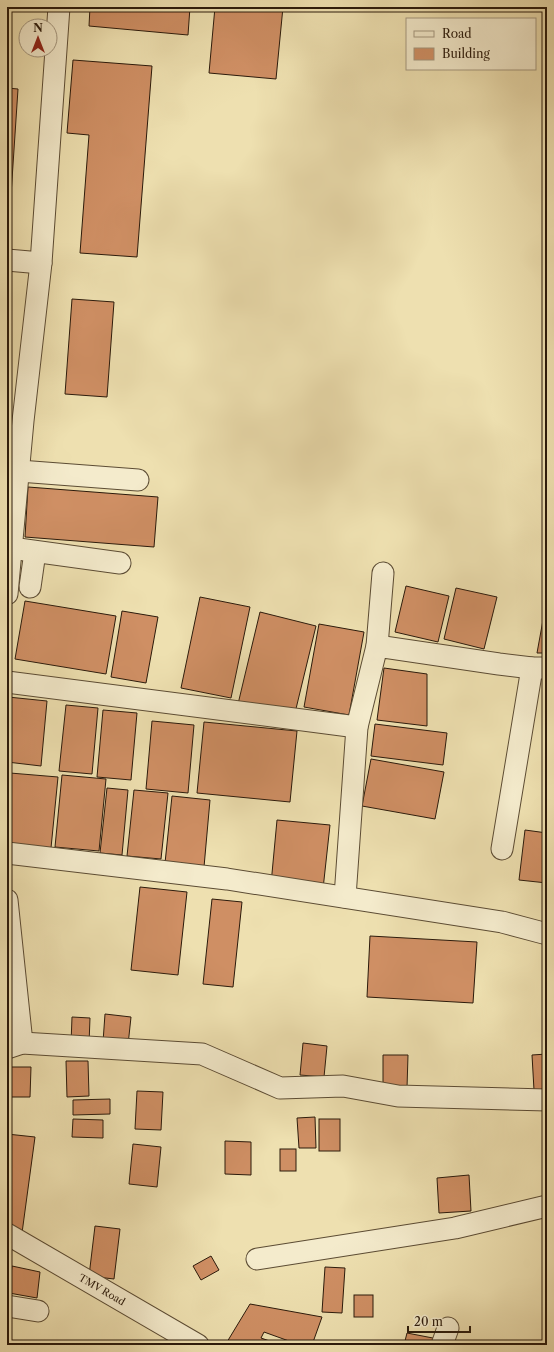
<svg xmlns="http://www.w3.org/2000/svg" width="554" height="1352" font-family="'Libre Caslon Text',serif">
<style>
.building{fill:#cf8f64;stroke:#2b1a0b}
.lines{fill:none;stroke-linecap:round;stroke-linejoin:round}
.minor-casing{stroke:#5c4c34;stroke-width:23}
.minor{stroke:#f4ebcc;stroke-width:21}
.labels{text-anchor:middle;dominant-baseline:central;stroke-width:3.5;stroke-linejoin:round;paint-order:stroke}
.street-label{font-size:10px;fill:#2b1a0b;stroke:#f4ebcc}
</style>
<rect width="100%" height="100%" fill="#eee0b0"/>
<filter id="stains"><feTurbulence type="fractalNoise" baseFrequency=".005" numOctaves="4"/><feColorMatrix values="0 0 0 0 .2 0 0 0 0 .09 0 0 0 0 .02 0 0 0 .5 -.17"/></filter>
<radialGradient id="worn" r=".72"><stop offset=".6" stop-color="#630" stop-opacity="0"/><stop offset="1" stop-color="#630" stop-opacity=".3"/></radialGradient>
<g class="building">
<path d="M90 7H190L188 35 89 26Z"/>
<path d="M215 7H283L276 79 209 73Z"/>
<path d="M73 60 152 66 137 257 80 253 89 135 67 133Z"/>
<path d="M7 88 18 89 11 195 7 194Z"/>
<path d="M72 299 114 302 107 397 65 394Z"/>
<path d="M28 487 158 497 154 547 25 537Z"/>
<path d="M406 586 449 596 438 642 395 632Z"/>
<path d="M456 588 497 597 484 649 444 639Z"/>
<path d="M200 597 250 607 231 698 181 688Z"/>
<path d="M547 598V653H537Z"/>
<path d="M25 601 116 616 106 674 15 659Z"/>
<path d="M122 611 158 617 146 683 111 677Z"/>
<path d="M260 612 316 626 294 717 238 704Z"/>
<path d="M319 624 364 632 349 715 304 707Z"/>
<path d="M384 668 427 674V726L377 720Z"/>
<path d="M8 697 47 701 41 766 7 762Z"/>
<path d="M66 705 98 708 92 774 59 771Z"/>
<path d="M103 710 137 713 131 780 97 777Z"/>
<path d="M152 721 194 725 188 793 146 789Z"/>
<path d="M204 722 297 731 290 802 197 793Z"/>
<path d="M375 724 447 733 443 765 371 756Z"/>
<path d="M371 759 444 772 435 819 362 806Z"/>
<path d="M10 773 58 777 51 848 7 843V806Z"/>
<path d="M62 775 106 779 99 851 55 847Z"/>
<path d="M107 788 128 790 122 855 100 853Z"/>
<path d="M134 790 168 793 161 859 127 856Z"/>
<path d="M172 796 210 800 204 867 165 863Z"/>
<path d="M277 820 330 825 323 889 271 884Z"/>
<path d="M525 830 547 833V883L519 880Z"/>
<path d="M140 887 187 892 178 975 131 970Z"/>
<path d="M212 899 242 902 233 987 203 984Z"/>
<path d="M370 936 477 942 473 1003 367 997Z"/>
<path d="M105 1014 131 1017 128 1045 103 1042Z"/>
<path d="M72 1017 90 1018 89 1044H71Z"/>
<path d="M303 1043 327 1046 324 1077 300 1075Z"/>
<path d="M547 1054V1089L534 1090 532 1055Z"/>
<path d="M383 1055H408L407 1088 383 1087Z"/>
<path d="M66 1061H88L89 1096 67 1097Z"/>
<path d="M7 1067H31L30 1097H7Z"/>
<path d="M137 1091 163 1092 161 1130 135 1129Z"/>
<path d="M110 1099V1114L73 1115V1100Z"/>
<path d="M315 1117 316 1148H299L297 1118Z"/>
<path d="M73 1119 103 1120V1138L72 1137Z"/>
<rect x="319" y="1119" width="21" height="32"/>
<path d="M7 1134 35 1137 22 1233 7 1231Z"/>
<path d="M225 1141 251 1142V1175L225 1174Z"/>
<path d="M133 1144 161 1147 157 1187 129 1184Z"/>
<rect x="280" y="1149" width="16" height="22"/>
<path d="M469 1175 471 1211 439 1213 437 1178Z"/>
<path d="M95 1226 120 1229 114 1279 89 1276Z"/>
<path d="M211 1256 219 1270 201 1280 193 1266Z"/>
<path d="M12 1266 40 1272 37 1298 9 1293Z"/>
<path d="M325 1267 345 1268 342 1313 322 1312Z"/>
<rect x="354" y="1295" width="19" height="22"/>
<path d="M250 1304 322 1317 312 1345H300L264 1332 261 1338 281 1345H231L227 1342Z"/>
<path d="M407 1333 438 1339 437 1345H404Z"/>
</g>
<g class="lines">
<g class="minor-casing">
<g id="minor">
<path d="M7 260 41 263"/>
<path d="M19 471 138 480"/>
<path d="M11 548 120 563"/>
<path d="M30 587 35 552"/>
<path d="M7 594 23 421 41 263 59 7"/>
<path d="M377 646 383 573"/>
<path d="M7 682 357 727"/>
<path d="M502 849 532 668"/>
<path d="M7 853 227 879 502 922 547 934"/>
<path d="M345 897 357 727 377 646 499 664 532 668H547"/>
<path d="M7 900 22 1043"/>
<path d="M7 1048 22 1043 202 1054 280 1088 343 1086 398 1096 547 1100"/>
<path id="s1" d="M7 1234 198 1345"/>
<path d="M257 1259 455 1228 547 1206"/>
<path d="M7 1306 38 1311"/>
<path d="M442 1345 448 1328"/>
</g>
</g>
<use href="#minor" class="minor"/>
</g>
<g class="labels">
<g class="street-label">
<text stroke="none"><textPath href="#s1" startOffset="110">TMV Road</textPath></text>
</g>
</g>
<rect width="554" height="1352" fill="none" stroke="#eee0b0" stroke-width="24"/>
<rect x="8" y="8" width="538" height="1336" fill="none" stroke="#2b1a0b" stroke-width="2"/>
<rect x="12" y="12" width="530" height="1328" fill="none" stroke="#2b1a0b"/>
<rect x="406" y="18" width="130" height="52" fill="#f4ebcc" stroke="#a4977f"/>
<rect x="414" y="31" width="20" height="6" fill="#f4ebcc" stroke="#a4977f"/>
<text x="442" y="38" font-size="12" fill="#2b1a0b">Road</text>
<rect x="414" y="48" width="20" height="12" fill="#cf8f64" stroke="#a4977f"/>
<text x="442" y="58" font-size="12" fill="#2b1a0b">Building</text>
<g transform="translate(38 38)"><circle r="19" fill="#f4ebcc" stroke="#a4977f"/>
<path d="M0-3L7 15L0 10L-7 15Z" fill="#8f2418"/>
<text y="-6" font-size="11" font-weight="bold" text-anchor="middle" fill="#2b1a0b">N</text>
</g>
<path d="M408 1326v6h62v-6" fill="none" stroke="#2b1a0b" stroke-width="2"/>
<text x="414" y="1326" font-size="12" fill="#2b1a0b" stroke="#f4ebcc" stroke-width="3" paint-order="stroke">20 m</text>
<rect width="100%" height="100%" filter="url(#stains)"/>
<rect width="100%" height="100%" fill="url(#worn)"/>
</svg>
